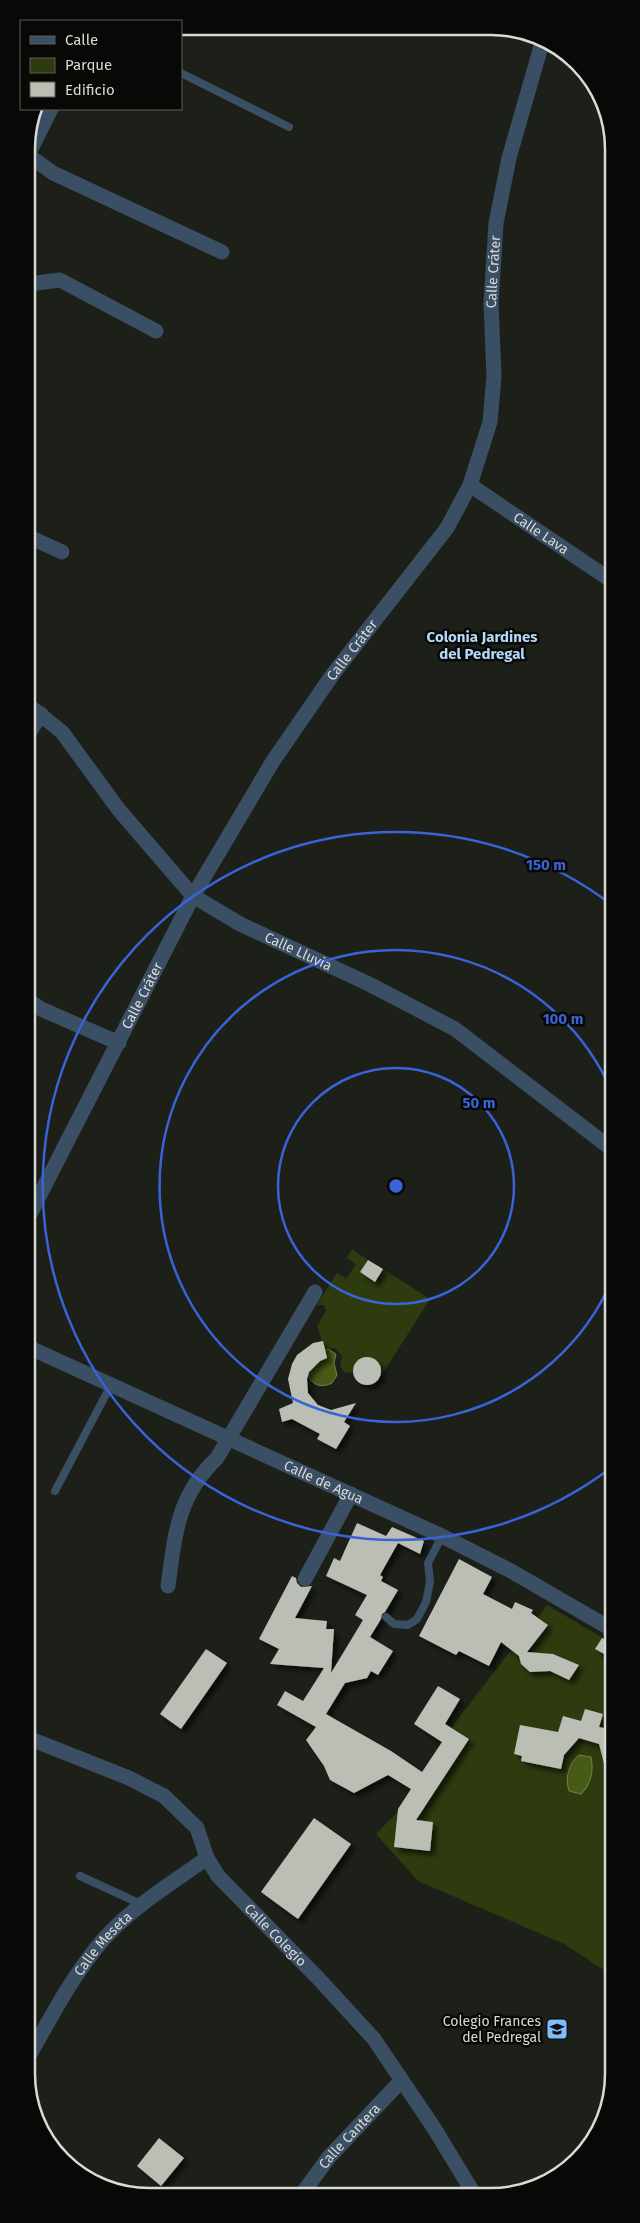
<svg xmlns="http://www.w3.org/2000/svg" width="640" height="2223" font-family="'Fira Sans',sans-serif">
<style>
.green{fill:#2d3b0e;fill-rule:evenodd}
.water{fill:#475b16;stroke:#738150}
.building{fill:#bbbeb5;filter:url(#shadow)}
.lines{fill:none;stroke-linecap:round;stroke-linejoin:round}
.service{stroke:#3a4f63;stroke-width:8}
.minor{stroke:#3a4f63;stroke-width:15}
.tertiary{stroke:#3a4f63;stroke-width:15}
.ring{fill:none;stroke:#3963d8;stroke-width:2.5}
.labels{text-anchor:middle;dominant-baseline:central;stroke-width:5;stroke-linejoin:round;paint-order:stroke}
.street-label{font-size:14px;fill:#d9dad6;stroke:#080906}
.poi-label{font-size:14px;fill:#d9dad6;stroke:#080906;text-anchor:end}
.neighbourhood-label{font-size:15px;font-weight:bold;fill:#b5d8fa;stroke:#080906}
.rim{fill:none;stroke:#d9dad6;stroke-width:2.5}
.centre{fill:#3963d8;stroke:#080906;stroke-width:2.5}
.ring-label{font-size:15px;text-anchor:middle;font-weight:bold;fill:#3963d8;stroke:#080906;stroke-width:5;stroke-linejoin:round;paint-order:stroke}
</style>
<defs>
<filter id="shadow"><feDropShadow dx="4.5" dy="4.5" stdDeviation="2.5" flood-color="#0009"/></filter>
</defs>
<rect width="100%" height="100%" fill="#1d2019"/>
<g class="green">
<path d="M352 1249 368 1260 360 1272 374 1282 383 1269 430 1299 378 1381C382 1370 381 1360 368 1357L356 1361 352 1373 344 1372 340 1366 342 1356 335 1348 325 1350 317 1326 326 1311 324 1305H317L337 1273 346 1279 356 1264 347 1258Z"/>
<path d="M547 1605 613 1644V1976L564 1944 418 1881 376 1834 469 1739 451 1728 511 1650 519 1656 521 1664 530 1672 550 1671 569 1680 579 1665 553 1654H533L531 1647 548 1625 538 1617ZM398 1818 432 1822 430 1851 395 1847Z"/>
</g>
<g class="water">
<path d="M328 1349 336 1354 334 1363 337 1375 332 1383C323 1388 313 1386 308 1376L325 1350Z"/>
<path d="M579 1755 591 1757C594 1770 591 1785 581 1794L569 1791C565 1778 568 1764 579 1755Z"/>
</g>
<g class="building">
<path d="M368 1260 383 1269 375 1282 360 1272Z"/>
<path d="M323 1341 327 1358 320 1361 309 1372 307 1379 308 1393 318 1405 331 1410 356 1403 344 1422 350 1426 336 1449 317 1439 320 1434 292 1419 282 1422 279 1409 293 1403 288 1379 292 1364 297 1355 313 1343Z"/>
<circle cx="367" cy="1371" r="14"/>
<path d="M357 1523 386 1536 392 1527 424 1541 420 1554 398 1543 380 1575 383 1577 381 1581 398 1590 385 1612 382 1614 381 1619 370 1637 393 1651 378 1675 371 1671 367 1678 345 1683 326 1714 391 1751 422 1772 442 1742 414 1724 438 1686 460 1699 445 1724 469 1739 416 1820 433 1822 430 1851 394 1847 398 1809 411 1789 388 1775 354 1793 330 1780 324 1766 306 1740 316 1727 277 1705 285 1691 303 1701 324 1668 270 1664 279 1649 259 1639 292 1576 296 1578 297 1583 301 1587 312 1586 295 1618 327 1621 326 1629H334L331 1673 363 1620 355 1615 367 1595 326 1576 334 1558 340 1561Z"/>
<path d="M459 1559 492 1577 483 1594 512 1609 515 1602 533 1610 531 1613 548 1625 527 1652 553 1654 579 1665 569 1680 550 1671 530 1672 521 1664 519 1656 501 1642 489 1666 459 1651 456 1655 419 1636Z"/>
<path d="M602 1638 613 1644 608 1656 595 1649Z"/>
<path d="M206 1649 227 1663 181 1729 160 1714Z"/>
<path d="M585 1709 603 1714 599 1727 613 1730V1782L609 1783 599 1744 579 1738 564 1755 561 1769 521 1761 522 1756 514 1754 520 1725 558 1732 563 1716 581 1721Z"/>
<path d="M314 1818 351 1844 298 1919 261 1892Z"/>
<path d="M159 2138 184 2158 161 2186 137 2166Z"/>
</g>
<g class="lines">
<g class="service">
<path d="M181 73 289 127"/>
<path d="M55 1491 111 1385"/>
<path d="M386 1617 394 1624 408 1625 417 1619 426 1602 430 1582 428 1563 442 1536"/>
<path d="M80 1876 141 1904"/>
</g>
<g class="minor">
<path d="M28 155 53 173 222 252"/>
<path d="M27 288 36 283 60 280 156 331"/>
<path id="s1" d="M470 485 612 581"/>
<path d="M27 536 62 552"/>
<path id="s2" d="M27 704 62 732 119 810 193 896 240 924 369 984 455 1029 613 1150"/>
<path d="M27 736 41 714"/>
<path d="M27 999 41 1009 119 1043"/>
<path id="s3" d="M28 1218 193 896 273 761 333 674 447 528 470 485 490 422 494 376 491 303 496 223 509 158 542 43"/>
<path id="s4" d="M28 1347 442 1536 511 1571 613 1630"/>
<path d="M305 1579 351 1494"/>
<path d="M168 1586C175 1535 177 1496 217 1458L315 1292"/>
<path id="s5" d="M28 1738 129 1778 164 1796 197 1828 207 1858 218 1876 318 1978 374 2039 434 2128 474 2194"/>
<path id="s6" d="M29 2056C51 2017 73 1975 102 1941 132 1907 171 1884 207 1858"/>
<path id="s7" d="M302 2194 329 2157 401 2081"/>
</g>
<path class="tertiary" d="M27 157 51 109"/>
</g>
<g class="ring">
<circle cx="396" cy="1186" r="118"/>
<path d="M612 1280A236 236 0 1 1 612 1092"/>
<path d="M612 1467A354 354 0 1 1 612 905"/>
</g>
<defs>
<g id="school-square" transform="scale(1.125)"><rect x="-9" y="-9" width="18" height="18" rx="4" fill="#7ebdf9" stroke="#080906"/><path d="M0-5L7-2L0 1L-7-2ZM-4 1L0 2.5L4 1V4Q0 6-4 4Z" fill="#111"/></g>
</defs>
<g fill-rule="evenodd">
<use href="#school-square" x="557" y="2029"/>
</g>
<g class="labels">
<g class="street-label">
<text stroke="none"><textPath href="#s3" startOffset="1075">Calle Cráter</textPath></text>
<text stroke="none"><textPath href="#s1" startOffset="86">Calle Lava</textPath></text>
<text stroke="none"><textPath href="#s3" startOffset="655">Calle Cráter</textPath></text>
<text stroke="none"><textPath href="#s2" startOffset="374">Calle Lluvia</textPath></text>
<text stroke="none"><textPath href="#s3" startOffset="250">Calle Cráter</textPath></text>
<text stroke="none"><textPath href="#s4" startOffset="325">Calle de Agua</textPath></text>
<text stroke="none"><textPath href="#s5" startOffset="329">Calle Colegio</textPath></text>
<text stroke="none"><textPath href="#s6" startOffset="135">Calle Meseta</textPath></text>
<text stroke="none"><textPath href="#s7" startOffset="75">Calle Cantera</textPath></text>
</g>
<g class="poi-label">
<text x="541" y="2021">Colegio Frances<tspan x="541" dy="16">del Pedregal</tspan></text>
</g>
<g class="neighbourhood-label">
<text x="482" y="637">Colonia Jardines<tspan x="482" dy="17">del Pedregal</tspan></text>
</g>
</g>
<path d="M0 0H640V2223H0ZM149 35H491A114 114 0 0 1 605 149V2074A114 114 0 0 1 491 2188H149A114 114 0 0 1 35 2074V149A114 114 0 0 1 149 35Z" fill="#080906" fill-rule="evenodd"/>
<path class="rim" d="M149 35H491A114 114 0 0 1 605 149V2074A114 114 0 0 1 491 2188H149A114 114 0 0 1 35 2074V149A114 114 0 0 1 149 35Z"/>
<circle cx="396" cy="1186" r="8" class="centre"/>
<g class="ring-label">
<text x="546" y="870">150 m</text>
<text x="563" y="1024">100 m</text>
<text x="479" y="1108">50 m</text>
</g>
<rect x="20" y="20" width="162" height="90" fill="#080906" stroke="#5c5d59"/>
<rect x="30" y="36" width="25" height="8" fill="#3a4f63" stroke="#5c5d59"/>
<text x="65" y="45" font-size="15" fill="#d9dad6">Calle</text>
<rect x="30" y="58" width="25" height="15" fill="#2d3b0e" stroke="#5c5d59"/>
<text x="65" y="70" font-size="15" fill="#d9dad6">Parque</text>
<rect x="30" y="82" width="25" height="15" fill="#bbbeb5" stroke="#5c5d59"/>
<text x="65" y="95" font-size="15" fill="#d9dad6">Edificio</text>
</svg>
